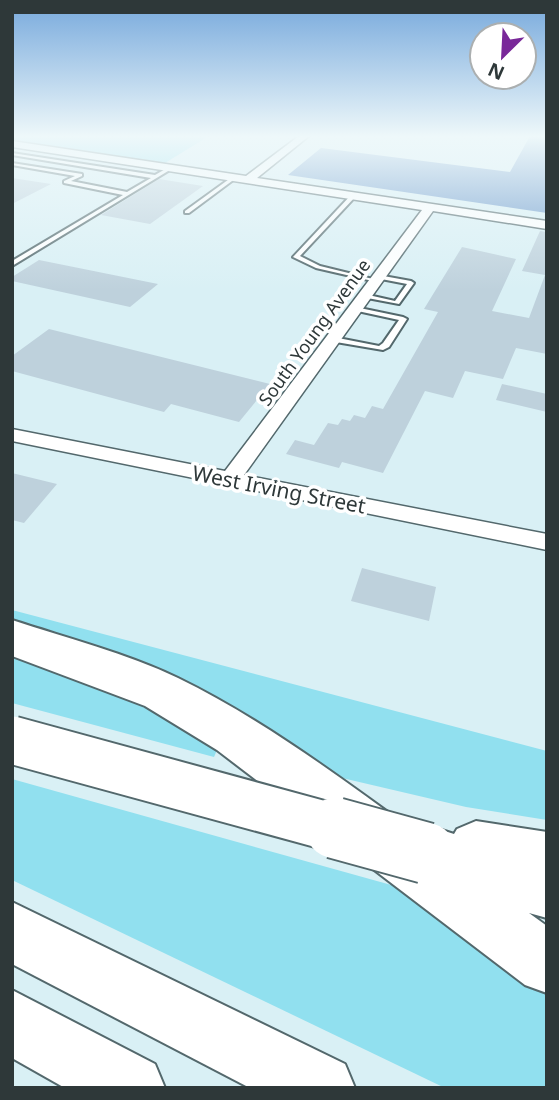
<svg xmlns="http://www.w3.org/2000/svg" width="559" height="1100" font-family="'Noto Sans',sans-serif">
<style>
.green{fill:#91e0ef}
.water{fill:#6d99cb}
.building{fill:#bed1dc}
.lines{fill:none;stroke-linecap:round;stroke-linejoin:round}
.lane-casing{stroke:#53686c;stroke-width:4}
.street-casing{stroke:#53686c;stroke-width:3}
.highway-casing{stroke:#53686c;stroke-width:4}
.lane{fill:#fff;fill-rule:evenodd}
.street{fill:#fff;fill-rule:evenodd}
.highway{fill:#fff;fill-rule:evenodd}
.highway-bridge-far1-casing{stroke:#53686c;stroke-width:51;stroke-linecap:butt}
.highway-bridge-casing{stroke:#53686c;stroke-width:64;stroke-linecap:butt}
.highway-bridge-far1{stroke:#fff;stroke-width:47}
.highway-bridge{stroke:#fff;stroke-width:60}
.labels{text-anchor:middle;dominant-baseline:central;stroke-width:7;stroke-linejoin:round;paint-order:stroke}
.far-street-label{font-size:18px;fill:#2e3839;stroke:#fff}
.street-label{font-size:21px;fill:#2e3839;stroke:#fff}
</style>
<rect width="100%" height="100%" fill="#d9f0f5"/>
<g class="green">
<path d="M12 136H209L165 163 12 141Z"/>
<path d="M12 610 547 751V820L466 807 325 774 12 624Z"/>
<path d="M12 652 83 674 220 743 214 757 12 703Z"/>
<path d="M12 779 402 888 547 995V1088H445L12 880Z"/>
</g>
<path class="water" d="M530 136H547V213L288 175 321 148 510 172Z"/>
<g class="building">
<path d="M12 178 51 184 12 204Z"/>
<path d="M159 179 203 186 150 224 101 215Z"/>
<path d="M540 231 547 232V354L516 348 503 379 465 371 453 398 425 391 383 473 342 462 339 468 286 454 295 440 314 445 328 423 338 425 342 419 350 421 354 415 365 418 372 406 383 409 438 312 424 309 462 247 516 259 492 311 529 318 545 275 522 271Z"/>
<path d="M39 260 158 284 130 307 12 281V277Z"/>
<path d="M49 329 270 384 239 422 171 404 164 412 12 371V356Z"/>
<path d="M502 384 547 394V412L496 400Z"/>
<path d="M12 473 57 484 24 523 12 520Z"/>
<path d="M362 568 436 587 429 621 351 601Z"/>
</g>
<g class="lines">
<g class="lane-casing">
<g id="lane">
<path d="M12 153 155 175 169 167 173 168 12 266V261L123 195 64 183V181L75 176 12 165V163L82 174V176L71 181 127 192 151 178 12 155Z"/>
<path d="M232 177 236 178 189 213H185V211Z"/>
<path d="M351 195 356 196 300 256 320 266 377 280V282L316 268 293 257Z"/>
<path d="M378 275 411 281 414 283 399 304 362 297V295L364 294 395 301 407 284 376 278V276Z"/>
<path d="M355 307 403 317 407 319 389 347 383 350 330 341V337H333L379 346 383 343 399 320 353 310 352 309Z"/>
</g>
</g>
<g class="street-casing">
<path id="street" d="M299 136H309L257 178 547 221V229L433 211 244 475 547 534V550L12 441V429L225 471 422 210 12 147V141L246 176Z"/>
</g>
<g class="highway-casing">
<g id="highway">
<path d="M12 620C67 638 126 653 178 678 262 719 338 776 414 831L426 825 454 834 457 829 476 821 547 832V918L529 913 547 926V993L525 985 217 750 145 706 12 656Z"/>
<path d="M12 902 345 1064 355 1088H250L12 964Z"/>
<path d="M12 990 155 1064 165 1088H65L12 1058Z"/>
</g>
</g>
<use href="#lane" class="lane"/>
<use href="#street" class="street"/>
<use href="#highway" class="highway"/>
<g class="highway-bridge-far1-casing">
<path id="highway-bridge-far1" d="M12 740 342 830"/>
</g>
<g class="highway-bridge-casing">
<path id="highway-bridge" d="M335 828 426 853"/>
</g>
<use href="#highway-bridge-far1" class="highway-bridge-far1"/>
<use href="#highway-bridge" class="highway-bridge"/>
</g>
<linearGradient id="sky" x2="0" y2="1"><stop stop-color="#77a9dc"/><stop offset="0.47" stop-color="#eef8fa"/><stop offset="1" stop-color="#eef8fa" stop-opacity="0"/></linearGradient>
<rect width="559" height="290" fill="url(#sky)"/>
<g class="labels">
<g class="far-street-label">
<text transform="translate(314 332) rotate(-54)">South Young Avenue</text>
</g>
<g class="street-label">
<text transform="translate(279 489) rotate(11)">West Irving Street</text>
</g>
</g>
<rect width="559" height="1100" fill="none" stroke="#2e3839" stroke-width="28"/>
<g transform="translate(503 56) rotate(204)"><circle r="33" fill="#ffffff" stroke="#abafb0" stroke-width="2"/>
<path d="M0-5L12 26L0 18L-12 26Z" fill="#792899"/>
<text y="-10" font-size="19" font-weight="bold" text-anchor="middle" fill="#2e3839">N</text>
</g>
</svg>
